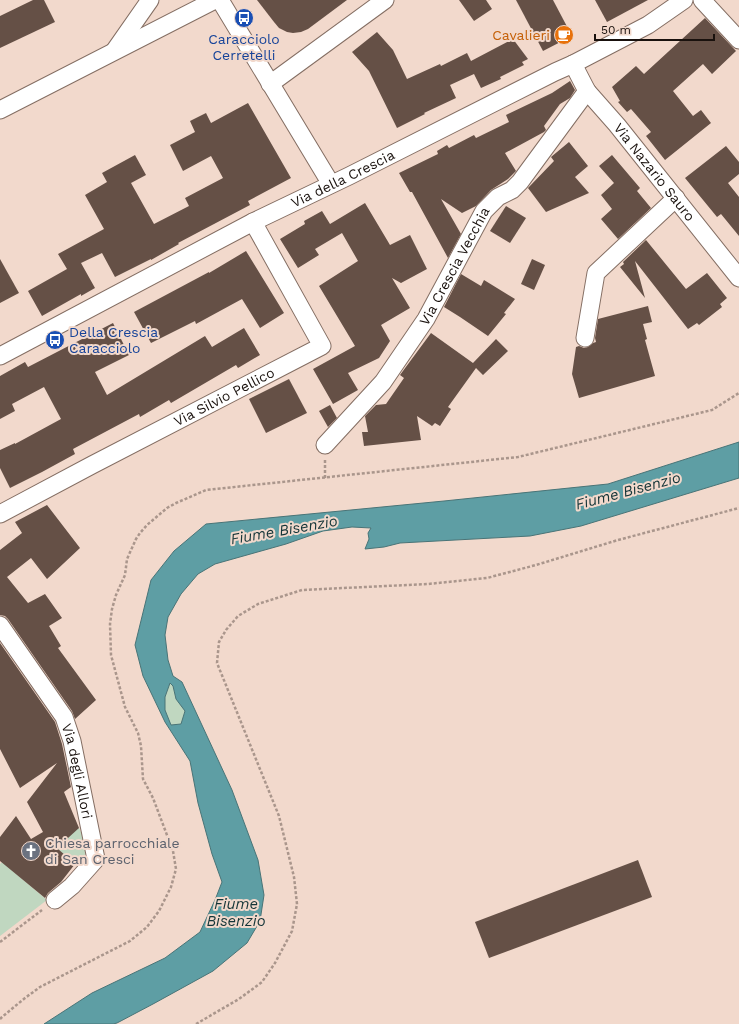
<svg xmlns="http://www.w3.org/2000/svg" width="739" height="1024" font-family="'Work Sans',sans-serif">
<style>
.green{fill:#c0d7c0}
.water{fill:#5e9ea4;stroke:#497477;fill-rule:evenodd}
.building{fill:#655046}
.lines{fill:none;stroke-linecap:round;stroke-linejoin:round}
.minor-casing{stroke:#846e63;stroke-width:19}
.path{stroke:#aa968c;stroke-width:2.5;stroke-dasharray:3 2;stroke-linecap:butt}
.minor{stroke:#fff;stroke-width:17}
.labels{text-anchor:middle;dominant-baseline:central;stroke-width:4;stroke-linejoin:round;paint-order:stroke}
.food-label{font-size:14px;fill:#c56008;stroke:#f2d9cc;text-anchor:end}
.transit-label{font-size:14px;fill:#164399;stroke:#f2d9cc}
.street-label{font-size:14px;fill:#19110d;stroke:#f2d9cc}
.worship-label{font-size:14px;fill:#5b616d;stroke:#f2d9cc;text-anchor:start}
.water-label{font-size:15px;font-style:italic;fill:#143538;stroke:#f2d9cc}
</style>
<rect width="100%" height="100%" fill="#f2d9cc"/>
<g class="green">
<path d="M170 683 173 686 176 699 185 711 181 724 171 725 165 710V697Z"/>
<path d="M79 828 90 850 75 864 42 835Z"/>
<path d="M2 862 47 900 0 936V864Z"/>
</g>
<path class="water" d="M739 442V478L581 526 530 536 400 543 384 547 365 549 369 539 368 533 371 528 352 527 323 531 286 544 215 564 198 574 181 594 168 617 165 635 168 660 173 676 182 682 232 790 258 860 264 895 260 921 247 943 213 971 153 1004 117 1023 113 1024H44L92 993 165 958 200 932 215 900 222 882 212 854 198 803 190 761 165 722 143 676 135 645 151 580 174 551 206 524 444 501 608 484ZM170 683 173 686 176 699 185 711 181 724 171 725 165 710V697Z"/>
<g class="building">
<path d="M33 0H44L55 22 0 48V16Z"/>
<path d="M257 0H347L308 29 301 32 293 33 287 32 279 28 274 22Z"/>
<path d="M459 0H486L492 9 474 21Z"/>
<path d="M516 0H553L572 36 543 51Z"/>
<path d="M595 0H648L607 22Z"/>
<path d="M705 18 736 51 712 74 703 64 673 91 693 116 701 110 711 123 665 160 646 136 651 132 631 109 627 112 618 102 620 101 612 87 636 66 644 74Z"/>
<path d="M377 32 393 50 407 79 440 64 441 66 467 53 471 61 513 39 528 59 522 62 524 65 500 77 501 79 481 88 474 74 450 85 456 98 424 113 425 114 397 128 369 71 352 52Z"/>
<path d="M570 81 575 90 570 98 560 104 544 126 546 130 544 132 505 153 516 171 508 179 491 190 476 206 462 213 441 199 461 234 448 258 412 192H410L399 173 438 154 437 151 447 145 449 148 474 135 476 138 509 122 506 115 552 93Z"/>
<path d="M248 103 291 178 248 201 250 205 178 243 179 244 151 260V259L115 277 102 253 81 263 95 288 81 296V294L42 316 28 291 67 269 58 254 104 229 85 195 107 182 102 173 135 155 146 175 131 183 154 224 189 206 185 198 223 178 211 156 183 171 170 145 195 132 190 121 206 113 211 123Z"/>
<path d="M569 142 588 166 575 177 589 193 546 212 528 188 554 161 551 157Z"/>
<path d="M726 146 739 162V174L728 183 739 197V236L721 214 717 217 685 178Z"/>
<path d="M612 155 640 188 637 191 651 208 618 239 601 219 612 209 601 195 614 183 599 166Z"/>
<path d="M365 203 390 245 410 235 427 269 401 283 392 278 410 308 381 325 390 341 379 358 348 373 358 390 333 404 313 369 355 346 319 286 358 261 342 233 315 249 319 255 298 268 280 239 305 224 304 221 322 211 330 224Z"/>
<path d="M506 206 526 218 510 243 490 231Z"/>
<path d="M646 240 686 289 707 273 727 298 720 304 722 307 699 325 697 323 688 329 635 261 645 298 620 267 624 264 623 262Z"/>
<path d="M246 251 284 313 260 328 242 299 196 324 195 321 151 343 134 312 209 272V273Z"/>
<path d="M0 259 19 293 0 303Z"/>
<path d="M532 259 545 265 534 290 521 284Z"/>
<path d="M461 274 481 286 484 280 515 299 504 313 506 314 488 336 460 317 444 307Z"/>
<path d="M648 306 652 322 643 324 647 339 645 340 655 376 579 398 572 374 576 347 579 346 584 348 588 347 593 343 596 342 595 338 598 319Z"/>
<path d="M113 323 129 355 95 372 107 395 205 336 212 347 244 328 260 355 238 368 236 365 171 403 169 400 140 417 139 414 73 449 75 454 42 472 10 488 0 468V450L15 443V444L61 419 44 387 12 404 15 411 0 419V376L25 362 28 367Z"/>
<path d="M431 333 473 363 496 339 508 351 483 375 476 368 448 407 451 409 440 426 435 423 432 426 417 416 421 440 364 446 362 432H368L365 416 376 405 386 404 404 378 400 375Z"/>
<path d="M289 379 307 413 266 433 249 399Z"/>
<path d="M330 405 337 418 328 427 319 411Z"/>
<path d="M47 505 80 548 47 579 31 558 7 577 28 603 45 594 62 618 49 626 61 646 58 648 96 700 75 719 72 711 8 619 5 616 0 615V550L22 533 15 522Z"/>
<path d="M0 643 55 722 62 744 71 787 64 792 79 828 57 848 75 864 61 882 48 893 45 898 0 861V837L16 816 31 839 43 832 27 802 57 763 20 788 0 749Z"/>
<path d="M638 860 652 897 489 958 475 922Z"/>
</g>
<g class="lines">
<g class="minor-casing">
<g id="minor">
<path d="M220 0 331 184"/>
<path d="M702 0 739 40"/>
<path d="M115 50 150 0"/>
<path id="s1" d="M573 64 587 91 617 125 739 278"/>
<path d="M270 84 385 0"/>
<path d="M0 110 215 0"/>
<path d="M585 338 596 273 676 198"/>
<path id="s2" d="M0 356 253 222 349 176 555 72 573 64 648 25 684 0"/>
<path id="s3" d="M325 445 383 382 426 319 484 211 498 197 512 190 520 182 587 91"/>
<path id="s4" d="M0 514 92 465 322 346 253 222"/>
<path id="s5" d="M0 625 64 717 72 741 96 859 72 886 55 900"/>
</g>
</g>
<g class="path">
<path d="M325 478V460"/>
<path d="M0 942 42 910"/>
<path d="M0 1019 2 1017 25 998 40 987 130 941 147 927 159 911 171 887 176 869 173 851 153 798 143 779 141 746 138 733 125 707 111 655 110 624 112 609 116 595 125 575 127 559 136 539 140 533 147 525 167 508 176 503 206 490 518 457 712 410 739 393"/>
<path d="M196 1024 239 999 262 982 275 963 292 931 297 904 294 877 279 816 217 663 219 642 226 630 238 616 258 604 302 590 428 584 487 578 536 565 618 540 739 508"/>
</g>
<use href="#minor" class="minor"/>
</g>
<defs>
<g id="bus-disc" transform="scale(1)"><circle r="9.5" fill="#1a4fb4" stroke="#f2d9cc"/><path d="M-5-6H5V4H4V6H2V4H-2V6H-4V4H-5ZM-3.5-4V0h7V-4ZM-3.5 1.2v1.5H-2V1.2ZM2 1.2v1.5H3.5V1.2Z" fill="#fff"/></g>
<g id="cafe-disc" transform="scale(1)"><circle r="9.5" fill="#e8710a" stroke="#f2d9cc"/><path d="M-5.5-4.5H6V0H3Q3 3.5 0 3.5H-2.5Q-5.5 3.5-5.5 0ZM3-3.2v2h1.7v-2ZM-6 4.5H4V6H-6Z" fill="#fff"/></g>
<g id="church-disc" transform="scale(1)"><circle r="9.5" fill="#6b7280" stroke="#f2d9cc"/><path d="M-1.2-6h2.4v3.5h3.3v2.4h-3.3V6h-2.4V-.1h-3.3v-2.4h3.3Z" fill="#fff"/></g>
</defs>
<g fill-rule="evenodd">
<use href="#bus-disc" x="244" y="18"/>
<use href="#cafe-disc" x="564" y="35"/>
<use href="#bus-disc" x="55" y="340"/>
<use href="#church-disc" x="31" y="851"/>
</g>
<g class="labels">
<g class="food-label">
<text x="550" y="35">Cavalieri</text>
</g>
<g class="transit-label">
<text x="244" y="39">Caracciolo<tspan x="244" dy="16">Cerretelli</tspan></text>
<text x="69" y="332" text-anchor="start">Della Crescia<tspan x="69" dy="16">Caracciolo</tspan></text>
</g>
<g class="street-label">
<text stroke="none"><textPath href="#s1" startOffset="136">Via Nazario Sauro</textPath></text>
<text stroke="none"><textPath href="#s2" startOffset="386">Via della Crescia</textPath></text>
<text stroke="none"><textPath href="#s3" startOffset="222">Via Crescia Vecchia</textPath></text>
<text stroke="none"><textPath href="#s4" startOffset="253">Via Silvio Pellico</textPath></text>
<text stroke="none"><textPath href="#s5" startOffset="168">Via degli Allori</textPath></text>
</g>
<g class="worship-label">
<text x="45" y="843">Chiesa parrocchiale<tspan x="45" dy="16">di San Cresci</tspan></text>
</g>
<g class="water-label">
<text transform="translate(628 491) rotate(-15)">Fiume Bisenzio</text>
<text transform="translate(284 530) rotate(-10)">Fiume Bisenzio</text>
<text x="236" y="904">Fiume<tspan x="236" dy="17">Bisenzio</tspan></text>
</g>
</g>
<path d="M595 34v6h119v-6" fill="none" stroke="#19110d" stroke-width="2"/>
<text x="601" y="34" font-size="12" fill="#19110d" stroke="#f2d9cc" stroke-width="3" paint-order="stroke">50 m</text>
</svg>
